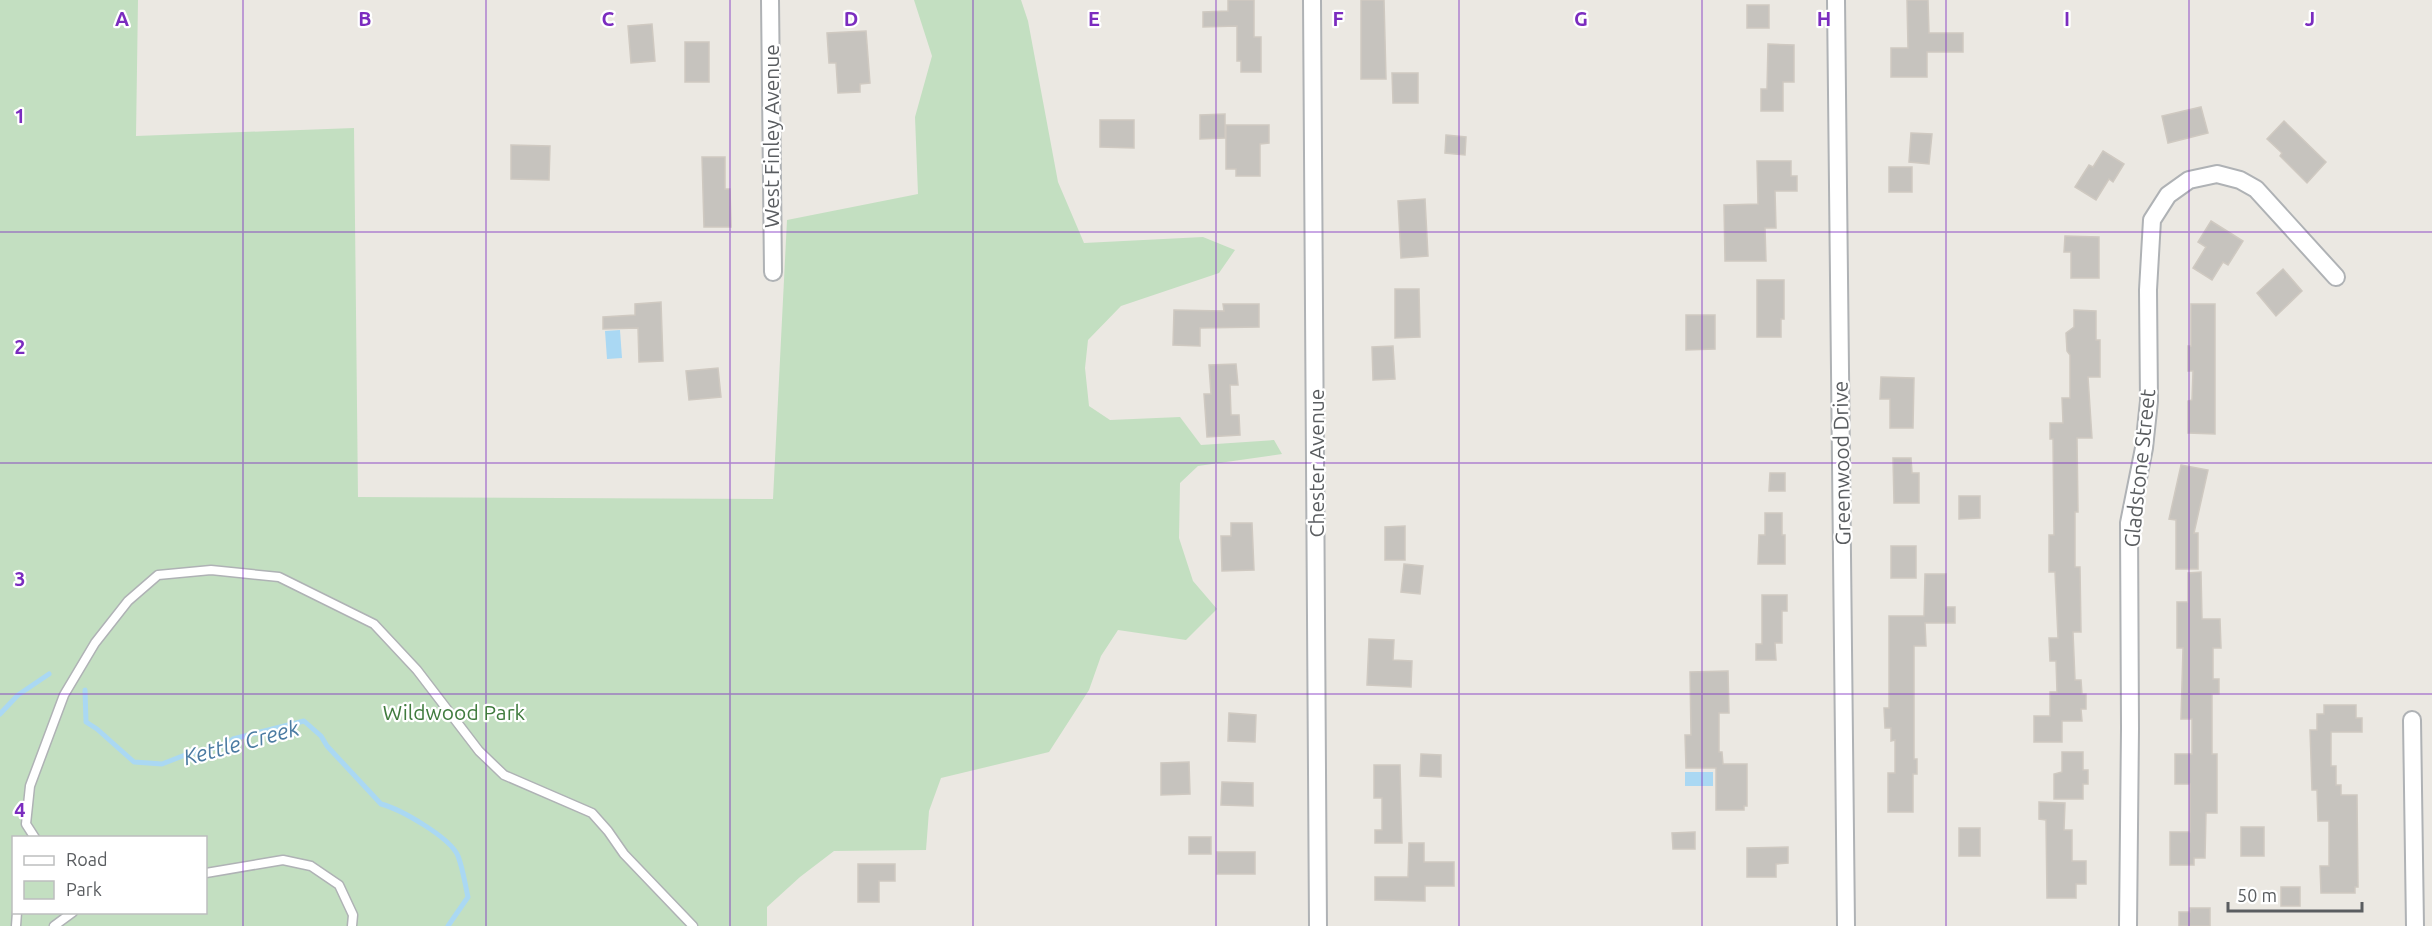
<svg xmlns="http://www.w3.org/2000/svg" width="2432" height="926" font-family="Ubuntu,sans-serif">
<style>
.green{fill:#c3dfc1;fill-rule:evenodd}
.water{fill:#aad8f3}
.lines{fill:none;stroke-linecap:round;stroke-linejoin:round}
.stream{stroke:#aad8f3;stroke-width:5}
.building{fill:#c6c3be;stroke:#cfc9c1;stroke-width:1.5}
.lane-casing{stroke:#afb2b5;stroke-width:11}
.street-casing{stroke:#afb2b5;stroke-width:20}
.lane{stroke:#fff;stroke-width:8}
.street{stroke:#fff;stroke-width:16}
.grid{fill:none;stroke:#7b2cbf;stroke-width:1.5;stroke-opacity:0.55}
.labels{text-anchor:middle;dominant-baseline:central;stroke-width:4.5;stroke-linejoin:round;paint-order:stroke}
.street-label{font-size:21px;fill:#5a5d60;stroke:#fff}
.park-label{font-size:21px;fill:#407b3e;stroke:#fff}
.water-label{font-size:22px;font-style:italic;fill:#4b7ba2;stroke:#fff}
.grid-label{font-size:20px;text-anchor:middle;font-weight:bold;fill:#7b2cbf;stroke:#fff;stroke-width:4.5;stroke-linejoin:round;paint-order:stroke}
</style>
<rect width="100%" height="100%" fill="#ebe8e2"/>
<path class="green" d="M0 0H138L136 136 354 128 358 497 773 499 787 220 918 194 915 117 932 56 914 0H1021L1028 21 1058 182 1084 243 1203 237 1235 250 1219 273 1121 306 1088 340 1085 368 1089 406 1110 420 1180 417 1201 445 1274 440 1282 454 1198 466 1180 483 1179 538 1193 581 1217 609 1186 640 1118 630 1101 656 1089 690 1049 752 941 778 929 811 926 850 834 851 800 877 767 907V926H0ZM14 838H206V912H14Z"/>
<g class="water">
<path d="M620 330 622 358 607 359 605 331Z"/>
<rect x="1685" y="772" width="28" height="14"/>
</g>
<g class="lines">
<g class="stream">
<path d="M85 690 86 722 97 729 134 762 162 764 185 755 225 745 233 739 304 721 321 736 327 746 381 804C400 809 450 837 458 856 463 869 465 884 468 897L448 926"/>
<path d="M0 714 18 695 49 674"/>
</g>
</g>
<g class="building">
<path d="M1228 0H1254V37H1261V72H1241V61H1237V26L1203 27V12L1228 11Z"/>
<path d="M1361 0H1384L1386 79H1361Z"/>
<path d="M1907 0H1928L1929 33H1963V52H1927V77H1891V48H1908Z"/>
<rect x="1747" y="5" width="22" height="23"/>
<path d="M652 24 655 61 631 63 628 26Z"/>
<path d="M866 31 870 83 860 84V92L838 93 836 63H829L827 33Z"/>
<rect x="685" y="42" width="24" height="40"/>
<path d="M1768 44 1794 45V82H1783V111H1761V89H1767Z"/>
<path d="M1392 73H1418V103H1393Z"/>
<path d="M2201 107 2208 133 2168 143 2162 116Z"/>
<path d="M1225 114V138L1200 139V115Z"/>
<path d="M1100 120H1134V148L1100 147Z"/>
<path d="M2284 121 2326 162 2307 183 2280 156 2282 153 2267 139Z"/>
<path d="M1226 125H1269V143L1260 144V176H1236V169H1226Z"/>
<path d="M1911 133 1932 134 1929 164 1909 162Z"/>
<path d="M1446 135 1466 137 1465 155 1445 153Z"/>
<path d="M511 145 550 146 549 180 511 179Z"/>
<path d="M2103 151 2124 164 2113 182 2109 179 2096 200 2075 187 2089 165 2093 167Z"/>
<path d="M702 157H725V189H730L731 227H704Z"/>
<path d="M1757 161H1791V176H1797V191H1775L1776 228H1765L1766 261H1725L1724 205 1758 204Z"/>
<rect x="1889" y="167" width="23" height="25"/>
<path d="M1425 199 1428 256 1401 258 1398 201Z"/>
<path d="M2211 221 2243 241 2228 265 2223 262 2212 280 2193 268 2206 247 2198 242Z"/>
<path d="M2065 236 2099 237V278H2071V252H2064Z"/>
<path d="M2283 269 2302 291 2276 316 2257 293Z"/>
<path d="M1757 280H1784V319H1781V337H1757Z"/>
<path d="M1395 289H1419L1420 337 1395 338Z"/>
<path d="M661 302 663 361 639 362 638 328 603 329V317L635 315V304Z"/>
<path d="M1223 304H1259V327L1200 328V346L1173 345 1174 310 1224 311Z"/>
<path d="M2191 304H2215V434L2188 433V401L2192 400 2193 371H2188V346H2191Z"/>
<path d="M2074 310 2096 311V340H2100V377H2088L2092 438H2077L2078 512H2075V567H2080L2081 632H2073L2075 680H2081L2082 694H2086V709H2081L2082 721H2062V742H2034V716H2050V692H2057L2056 661H2050L2049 638H2058L2055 572H2049V535H2054L2053 439H2050V423H2063L2062 398H2070V355L2067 351 2066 333 2074 327Z"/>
<path d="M1686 315H1715V349L1686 350Z"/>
<path d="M1393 346 1395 379 1373 380 1372 347Z"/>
<path d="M1236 364 1238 385H1230L1231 415H1239L1240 435 1207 437 1204 394H1211L1209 365Z"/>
<path d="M718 368 721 397 689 400 686 371Z"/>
<path d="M1881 377 1914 378 1913 428H1890V399H1880Z"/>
<path d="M1893 458H1911L1912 473H1919V503H1894Z"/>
<path d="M2181 465 2208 470 2194 533H2198V569H2176V520L2169 519Z"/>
<path d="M1770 473H1785V491H1769Z"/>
<path d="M1959 496H1980V518L1959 519Z"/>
<path d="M1765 513H1782V535H1785V564H1758L1759 535H1765Z"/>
<path d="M1231 523H1252L1254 570 1222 571 1221 536H1231Z"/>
<path d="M1405 526V560H1385V527Z"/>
<rect x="1891" y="546" width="25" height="32"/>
<path d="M1404 564 1423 566 1420 594 1401 592Z"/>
<path d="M2201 572 2202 619H2220L2221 648H2213V679H2219V694H2212V754H2217V813H2206L2205 858H2194V865H2170V832H2190V784H2175V754H2192V719H2181L2183 648H2177V602H2188V573Z"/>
<path d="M1925 574H1946V607H1955V623H1925L1926 646H1914V759H1917V774H1913V812H1888V773H1895V740L1891 741V728H1885L1884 708H1889V616H1924Z"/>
<path d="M1762 595H1787V611H1782V643H1775L1776 660H1756V644H1762Z"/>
<path d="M1369 639 1394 640 1393 660 1412 661 1411 687 1367 685Z"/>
<path d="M1728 671 1729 713H1719V752H1722L1723 764H1747V806H1744V810H1716V768H1686L1685 735H1691L1690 672Z"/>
<path d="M2324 705H2356V718H2362V732H2331V766H2336V785H2341V795H2357L2358 887H2355V893H2321L2320 866H2329V821H2318L2317 790H2312L2310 730H2317V714H2324Z"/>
<path d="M1229 713 1256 715 1255 742 1228 741Z"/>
<path d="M2062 752H2083V770H2088V784H2083V799H2054V774L2062 772Z"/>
<path d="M1421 754 1441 755V777L1420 776Z"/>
<path d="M1189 762 1190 794 1161 795V763Z"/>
<path d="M1374 765H1400L1402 843H1375V830H1382V798H1374Z"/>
<path d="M1222 782 1253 783V806L1221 805Z"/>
<path d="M2039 802 2065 803 2064 830H2072V861H2086V884H2076V898H2047L2046 820 2039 819Z"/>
<rect x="2241" y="827" width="23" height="29"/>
<rect x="1959" y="828" width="21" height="28"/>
<path d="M1695 832V849H1673L1672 833Z"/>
<rect x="1189" y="837" width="22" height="17"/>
<path d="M1409 843H1424V862H1454V886H1425V901L1375 900V877H1408Z"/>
<path d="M1788 847V863L1776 864V877H1747V848Z"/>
<rect x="1217" y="852" width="38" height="22"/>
<path d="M858 864H895V881H879V902H858Z"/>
<rect x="2281" y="887" width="19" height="19"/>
<path d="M2190 908H2210V926H2179V912H2190Z"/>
</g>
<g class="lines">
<g class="lane-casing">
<g id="lane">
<path d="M35 838 26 824 30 786 64 695 95 643 128 601 158 575 211 570 279 577 374 624 417 670 479 751 504 775 592 813 608 831 624 854 693 926"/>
<path d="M206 873 283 860 311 866 339 885 353 915 352 926"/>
<path d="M16 926 17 912"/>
<path d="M54 926 73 912"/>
</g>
</g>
<g class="street-casing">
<g id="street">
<path d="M770 0 773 272"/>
<path d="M1312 0 1318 926"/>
<path d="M1836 0 1846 926"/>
<path d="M2412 720 2415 926"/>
<path d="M2128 926 2130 728 2129 523 2144 448 2149 401 2148 290 2152 220 2168 195 2189 180 2217 174 2240 180 2256 189 2336 277"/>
</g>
</g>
<use href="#lane" class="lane"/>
<use href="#street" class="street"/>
</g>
<path class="grid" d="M243 0V926M486 0V926M730 0V926M973 0V926M1216 0V926M1459 0V926M1702 0V926M1946 0V926M2189 0V926M0 232H2432M0 463H2432M0 694H2432"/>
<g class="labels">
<g class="street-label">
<text transform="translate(771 136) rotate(-90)">West Finley Avenue</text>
<text transform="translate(1316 463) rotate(-90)">Chester Avenue</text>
<text transform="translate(1841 463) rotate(-91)">Greenwood Drive</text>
<text transform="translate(2139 468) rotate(-84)">Gladstone Street</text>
</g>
<g class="park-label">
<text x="454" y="712">Wildwood Park</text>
</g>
<g class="water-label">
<text transform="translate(241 742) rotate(-15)">Kettle Creek</text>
</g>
</g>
<g class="grid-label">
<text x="122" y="26">A</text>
<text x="365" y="26">B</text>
<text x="608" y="26">C</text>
<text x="851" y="26">D</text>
<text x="1094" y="26">E</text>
<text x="1338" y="26">F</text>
<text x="1581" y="26">G</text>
<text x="1824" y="26">H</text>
<text x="2067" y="26">I</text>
<text x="2310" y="26">J</text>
<text x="20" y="123">1</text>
<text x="20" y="354">2</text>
<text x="20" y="586">3</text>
<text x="20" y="817">4</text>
</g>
<rect x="12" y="836" width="195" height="78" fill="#ffffff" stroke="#bdbebf" stroke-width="1.5"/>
<rect x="24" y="856" width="30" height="9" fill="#ffffff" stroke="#bdbebf" stroke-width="1.5"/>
<text x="66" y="866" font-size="18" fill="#5a5d60">Road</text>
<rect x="24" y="881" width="30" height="18" fill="#c3dfc1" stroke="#bdbebf" stroke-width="1.5"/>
<text x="66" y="896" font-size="18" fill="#5a5d60">Park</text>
<path d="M2228 902v9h134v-9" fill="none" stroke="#5a5d60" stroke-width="3"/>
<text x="2237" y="902" font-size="18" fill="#5a5d60" stroke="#ffffff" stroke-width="4.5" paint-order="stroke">50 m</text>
</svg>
